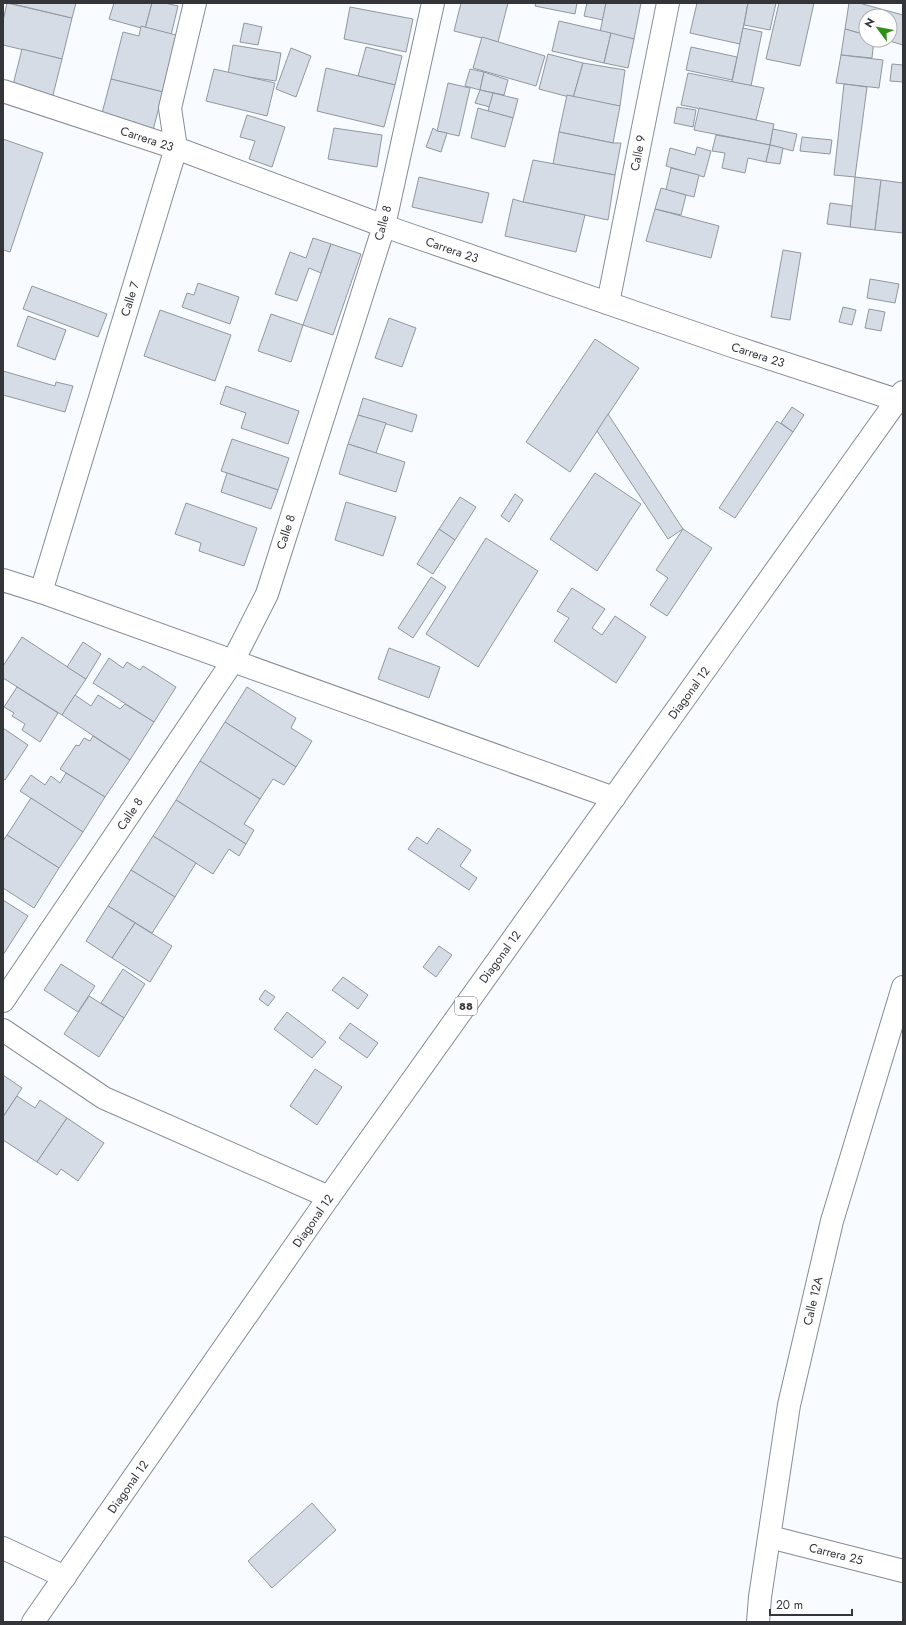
<svg xmlns="http://www.w3.org/2000/svg" width="906" height="1625" font-family="Jost,sans-serif">
<style>
.building{fill:#d6dce6;stroke:#9197a1}
.lines{fill:none;stroke-linecap:round;stroke-linejoin:round}
.minor-casing{stroke:#868b95;stroke-width:24}
.trunk-casing{stroke:#868b95;stroke-width:24}
.minor{stroke:#fff;stroke-width:22}
.trunk{stroke:#fff;stroke-width:22}
.labels{text-anchor:middle;dominant-baseline:central;stroke-width:3.5;stroke-linejoin:round;paint-order:stroke}
.shield{fill:#fff;stroke:#707274;stroke-width:1}
.shield-label{font-size:11px;font-weight:bold;fill:#333539}
.street-label{font-size:12px;fill:#333539;stroke:#fff}
</style>
<rect width="100%" height="100%" fill="#f8fbff"/>
<g class="building">
<path d="M7 3 72 18 62 59 3 45V21Z"/>
<path d="M9 3H76L72 18Z"/>
<path d="M114 3H152L145 29 109 19Z"/>
<path d="M152 3H165L178 6 171 35 145 29Z"/>
<path d="M461 3H508L498 42 454 31Z"/>
<path d="M536 3H577L575 14 535 6Z"/>
<path d="M587 3H606L603 20 584 16Z"/>
<path d="M606 3H641L634 39 600 32Z"/>
<path d="M697 3H748L740 44 690 33Z"/>
<path d="M748 3H776L770 30 744 25Z"/>
<path d="M779 3H814L800 66 766 59Z"/>
<path d="M849 3H859L903 15V45L886 40H890V16H866V35L845 29Z"/>
<path d="M350 7 413 19 406 52 344 39Z"/>
<path d="M559 21 611 33 604 63 552 51Z"/>
<path d="M244 23 262 27 258 45 240 42Z"/>
<path d="M141 26 176 35 163 92 111 79 123 32 139 36Z"/>
<path d="M743 28 762 32 751 86 732 82Z"/>
<path d="M845 29 866 35V40H874L872 58 841 55Z"/>
<path d="M611 33 634 39 628 68 604 63Z"/>
<path d="M482 37 545 56 536 86 473 68Z"/>
<path d="M233 45 281 53 276 81 228 74Z"/>
<path d="M366 47 402 56 395 85 358 76Z"/>
<path d="M691 47 737 57 732 80 686 70Z"/>
<path d="M291 48 311 56 296 97 276 89Z"/>
<path d="M22 49 62 59 52 99 12 89Z"/>
<path d="M548 54 583 63 573 98 539 89Z"/>
<path d="M841 55 883 60 879 88 836 83Z"/>
<path d="M583 63 625 70 620 106 573 98Z"/>
<path d="M892 64 903 65V82L890 81Z"/>
<path d="M326 68 395 85 384 127 317 111Z"/>
<path d="M214 69 275 83 267 116 206 101Z"/>
<path d="M470 69 484 72 480 90 465 86Z"/>
<path d="M484 72 508 80 504 95 480 90Z"/>
<path d="M688 73 764 88 756 120 681 105Z"/>
<path d="M111 79 163 92 153 130 101 117Z"/>
<path d="M448 83 470 88 459 136 437 131Z"/>
<path d="M844 84 867 87 855 177 834 175Z"/>
<path d="M480 90 493 93 490 107 475 103Z"/>
<path d="M493 93 518 99 513 118 488 111Z"/>
<path d="M567 95 620 106 613 143 559 132Z"/>
<path d="M677 107 696 110 693 127 674 123Z"/>
<path d="M478 108 513 118 505 147 471 138Z"/>
<path d="M699 108 774 124 770 145 694 130Z"/>
<path d="M247 115 285 127 272 167 249 159 255 141 240 137Z"/>
<path d="M334 128 382 135 377 167 328 159Z"/>
<path d="M433 128 437 131 447 133 441 152 426 147Z"/>
<path d="M773 129 797 134 793 151 770 145Z"/>
<path d="M559 132 613 143H621L615 175 553 164Z"/>
<path d="M716 135 770 145 766 162 748 158 745 173 722 168 725 153 712 151Z"/>
<path d="M802 137 832 140 830 154 800 151Z"/>
<path d="M3 139 43 153 10 252 3 250Z"/>
<path d="M770 145 783 148 780 164 766 162Z"/>
<path d="M697 147 711 151 704 177 666 166 670 148 695 155Z"/>
<path d="M533 160 615 175 608 220 523 202Z"/>
<path d="M671 168 699 175 694 197 666 190Z"/>
<path d="M419 177 489 193 482 223 412 207Z"/>
<path d="M855 177 881 180 875 230 850 227Z"/>
<path d="M881 180 903 183V233L875 230Z"/>
<path d="M661 188 686 195 681 215 655 209Z"/>
<path d="M513 199 523 202 585 215 576 252 505 236Z"/>
<path d="M830 203 852 206 850 227 827 224Z"/>
<path d="M655 209 719 226 711 258 646 241Z"/>
<path d="M313 238 331 244 321 273 309 268 297 301 275 294 290 252 306 258Z"/>
<path d="M331 244 361 254 333 335 303 325Z"/>
<path d="M783 250 801 253 790 320 771 317Z"/>
<path d="M870 279 899 284 895 303 867 298Z"/>
<path d="M198 283 239 297 230 324 182 307 187 293 194 295Z"/>
<path d="M32 286 107 314 98 337 23 309Z"/>
<path d="M843 307 856 310 852 325 839 322Z"/>
<path d="M869 309 885 312 881 331 865 328Z"/>
<path d="M160 310 231 335 215 381 144 356Z"/>
<path d="M271 314 303 325 291 362 258 351Z"/>
<path d="M28 316 66 330 55 360 17 346Z"/>
<path d="M389 318 416 328 402 367 375 358Z"/>
<path d="M595 339 639 368 570 472 526 442Z"/>
<path d="M3 371 55 386 56 382 73 386 65 412 3 395Z"/>
<path d="M226 386 299 411 288 444 241 428 246 413 220 404Z"/>
<path d="M363 398 417 415 412 432 358 415Z"/>
<path d="M792 407 804 415 793 432 781 423Z"/>
<path d="M608 414 683 529 668 539 597 431Z"/>
<path d="M358 415 386 423 376 453 348 444Z"/>
<path d="M777 421 793 432 735 518 719 508Z"/>
<path d="M232 439 289 458 278 490 221 471Z"/>
<path d="M348 444 405 462 396 492 339 474Z"/>
<path d="M227 473 278 490 271 509 221 492Z"/>
<path d="M595 473 641 504 597 571 550 539Z"/>
<path d="M515 494 523 500 509 522 501 516Z"/>
<path d="M460 497 476 507 455 540 439 529Z"/>
<path d="M346 502 396 517 383 556 335 540Z"/>
<path d="M186 503 257 528 244 566 199 551 201 543 175 534Z"/>
<path d="M439 529 455 540 433 574 417 564Z"/>
<path d="M683 529 712 548 667 616 650 605 668 578 656 570Z"/>
<path d="M486 538 538 571 478 667 426 634Z"/>
<path d="M431 577 446 587 413 638 398 628Z"/>
<path d="M572 588 605 609 592 628 602 635 615 616 646 637 616 683 554 641 569 618 557 611Z"/>
<path d="M22 637 86 679 62 715 3 678V666Z"/>
<path d="M83 642 101 654 86 679 67 667Z"/>
<path d="M389 648 440 667 429 698 378 679Z"/>
<path d="M109 658 123 668 127 662 140 670 143 666 176 687 154 722 93 683Z"/>
<path d="M17 687 58 713 40 742 22 730 25 724 12 716 14 713 4 707Z"/>
<path d="M247 687 296 718 291 728 312 741 296 767 225 722Z"/>
<path d="M75 695 91 706 98 695 120 709 125 704 154 722 130 760 62 715Z"/>
<path d="M225 722 296 767 284 785 273 779 260 799 200 761Z"/>
<path d="M3 728 28 745 5 780 3 779Z"/>
<path d="M93 736 130 760 105 797 60 769 76 745 79 746 84 738 90 741Z"/>
<path d="M200 761 260 799 244 824 254 830 246 844 176 800Z"/>
<path d="M66 773 105 797 83 832 20 791 31 775 45 785 51 776 60 783Z"/>
<path d="M31 798 83 832 59 868 7 835Z"/>
<path d="M176 800 246 844 239 856 229 849 213 874 153 836Z"/>
<path d="M438 828 471 850 460 866 477 878 469 890 408 849 417 837 427 844Z"/>
<path d="M7 835 59 868 34 908 3 888V841Z"/>
<path d="M153 836 196 863 175 897 131 870Z"/>
<path d="M131 870 175 897 152 933 108 906Z"/>
<path d="M3 900 28 916 3 955Z"/>
<path d="M108 906 135 923 112 958 86 941Z"/>
<path d="M135 923 172 946 150 982 112 958Z"/>
<path d="M439 946 452 955 436 977 423 967Z"/>
<path d="M61 964 95 986 78 1012 44 990Z"/>
<path d="M123 969 145 984 124 1018 101 1003Z"/>
<path d="M343 977 368 995 358 1009 332 990Z"/>
<path d="M265 990 275 997 268 1006 259 999Z"/>
<path d="M89 996 124 1018 99 1057 64 1034Z"/>
<path d="M287 1012 326 1042 312 1058 274 1029Z"/>
<path d="M350 1023 378 1043 367 1058 339 1038Z"/>
<path d="M315 1069 342 1087 317 1125 290 1106Z"/>
<path d="M3 1075 22 1088 3 1117Z"/>
<path d="M17 1096 35 1108 40 1100 67 1118 37 1162 3 1140V1117Z"/>
<path d="M67 1118 104 1143 78 1181 61 1169 57 1175 37 1162Z"/>
<path d="M312 1503 336 1530 272 1588 248 1561Z"/>
</g>
<g class="lines">
<g class="minor-casing">
<g id="minor">
<path d="M3 91 176 148 384 226 732 346 903 402"/>
<path d="M608 303 668 3"/>
<path d="M3 580 41 592 614 798"/>
<path d="M41 592 176 148 170 108 195 3"/>
<path d="M3 1001 233 661 267 594 384 226 433 3"/>
<path d="M3 1030 104 1098 329 1197"/>
<path d="M770 1537 903 1571"/>
<path d="M3 1548 65 1577"/>
<path d="M758 1622 760 1597 789 1405 832 1221 903 987"/>
</g>
</g>
<g class="trunk-casing">
<path id="trunk" d="M33 1622 329 1197 903 392"/>
</g>
<use href="#minor" class="minor"/>
<use href="#trunk" class="trunk"/>
</g>
<g class="labels">
<rect class="shield" x="455" y="997" width="22" height="18" rx="3"/>
<g class="shield-label">
<text x="466" y="1006">88</text>
</g>
<g class="street-label">
<text transform="translate(147 139) rotate(18)">Carrera 23</text>
<text transform="translate(638 153) rotate(-79)">Calle 9</text>
<text transform="translate(383 223) rotate(-75)">Calle 8</text>
<text transform="translate(452 250) rotate(19)">Carrera 23</text>
<text transform="translate(130 299) rotate(-73)">Calle 7</text>
<text transform="translate(758 355) rotate(18)">Carrera 23</text>
<text transform="translate(286 532) rotate(-72)">Calle 8</text>
<text transform="translate(689 693) rotate(-54)">Diagonal 12</text>
<text transform="translate(130 814) rotate(-56)">Calle 8</text>
<text transform="translate(500 957) rotate(-54)">Diagonal 12</text>
<text transform="translate(313 1221) rotate(-55)">Diagonal 12</text>
<text transform="translate(813 1301) rotate(-77)">Calle 12A</text>
<text transform="translate(128 1487) rotate(-55)">Diagonal 12</text>
<text transform="translate(836 1554) rotate(14)">Carrera 25</text>
</g>
</g>
<rect width="906" height="1625" fill="none" stroke="#333539" stroke-width="8"/>
<g transform="translate(878 28) rotate(302)"><circle r="19" fill="#ffffff" stroke="#adaeb0"/>
<path d="M0-3L7 15L0 10L-7 15Z" fill="#2c9214"/>
<text y="-6" font-size="11" font-weight="bold" text-anchor="middle" fill="#333539">N</text>
</g>
<path d="M770 1609v6h82v-6" fill="none" stroke="#333539" stroke-width="2"/>
<text x="776" y="1609" font-size="12" fill="#333539" stroke="#ffffff" stroke-width="3" paint-order="stroke">20 m</text>
</svg>
